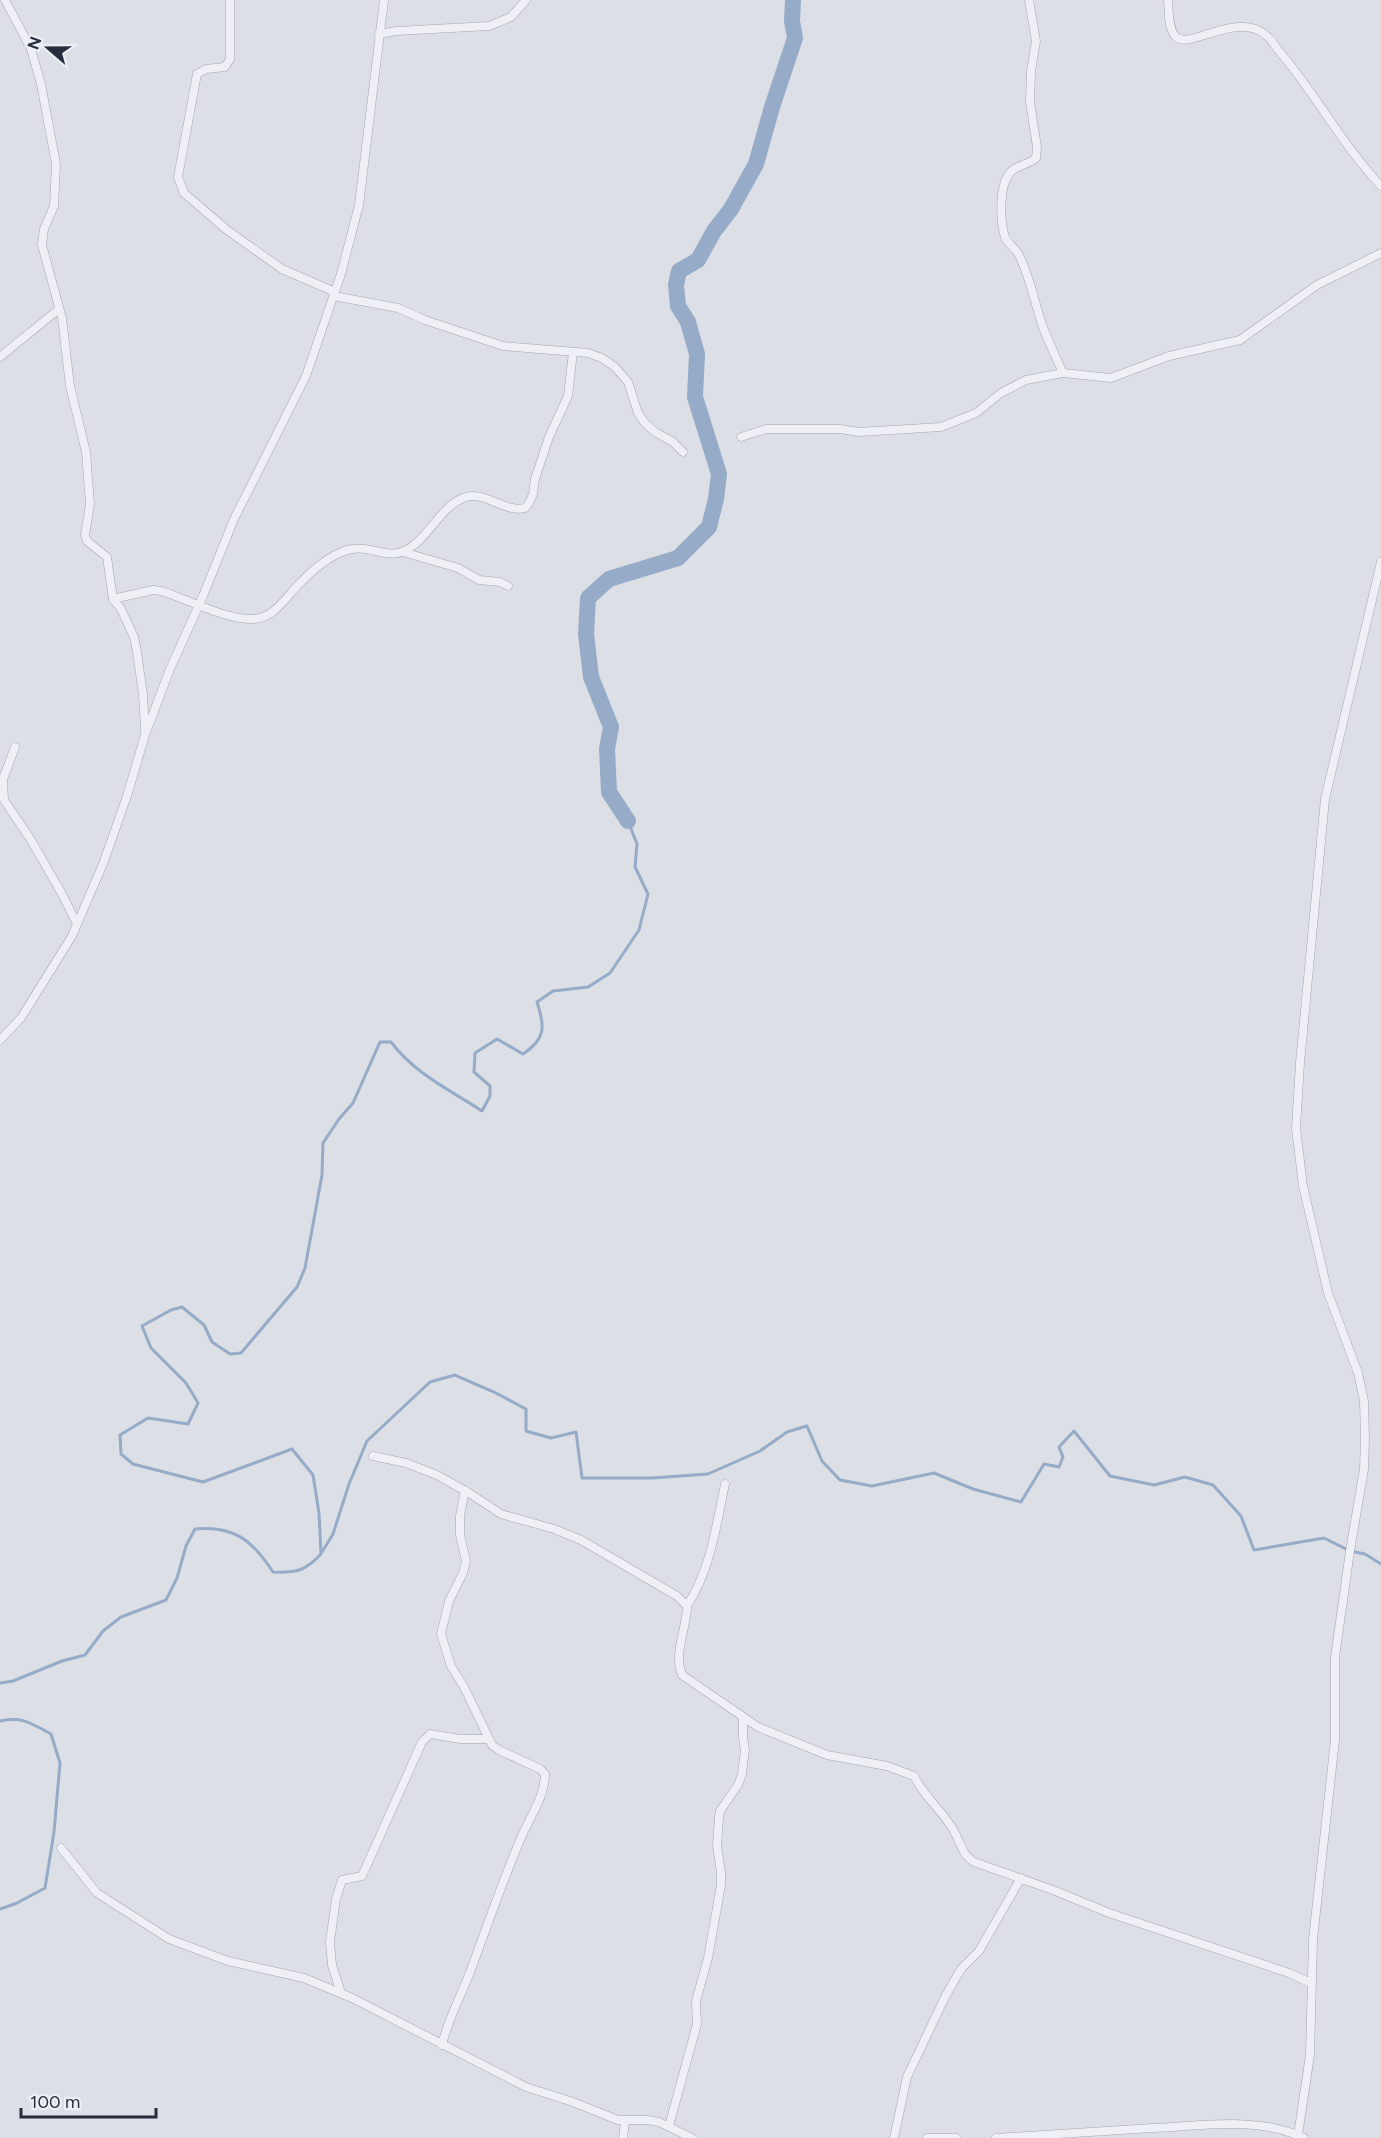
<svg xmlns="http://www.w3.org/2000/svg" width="1381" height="2138" font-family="Figtree,sans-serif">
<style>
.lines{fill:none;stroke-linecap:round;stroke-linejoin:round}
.stream{stroke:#96abc7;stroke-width:3}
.river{stroke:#96abc7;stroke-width:16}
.street-casing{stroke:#a2a6b0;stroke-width:9}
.street{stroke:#eff0f5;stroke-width:8}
</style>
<rect width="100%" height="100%" fill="#dcdfe6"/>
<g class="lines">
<g class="stream">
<path d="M322 1552 333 1534 349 1484 367 1441 430 1382 455 1375 494 1392 526 1409V1431L551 1438 576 1432 582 1478H652L708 1474 760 1451 787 1432 807 1426 822 1461 840 1480 872 1486 934 1473 973 1489 1021 1502 1044 1464 1059 1467 1063 1457 1059 1447 1074 1431 1110 1476 1154 1485 1185 1477 1213 1485 1241 1516 1254 1550 1324 1538 1350 1551 1365 1554 1381 1564"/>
<path d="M0 1683 13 1681 62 1661 85 1655 103 1631 121 1617 166 1600 177 1578 186 1546 195 1529C234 1525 253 1541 273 1572 297 1573 305 1571 321 1554L319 1513 313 1475 292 1449 203 1482 133 1464 121 1454 120 1435 148 1418 188 1424 198 1403 186 1383 151 1348 142 1326 171 1310 182 1307 204 1325 212 1342 230 1354 241 1353 297 1287 305 1268 322 1175 323 1143 339 1119 353 1103 380 1042H391C414 1073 450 1090 482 1111L490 1096V1086L474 1072 475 1053 497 1039 523 1054C546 1039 545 1026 537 1002L553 991 588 987 610 973 639 930 648 894 635 867 637 844 628 821"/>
<path d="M0 1721C23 1716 32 1724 51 1734L60 1763 54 1832 45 1888 17 1903 0 1909"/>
</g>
<path class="river" d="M628 821 609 792 607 749 611 727 591 677 586 634 588 598 609 579 678 558 709 527 716 499 719 474 695 397 697 354 688 322 678 306 676 285 679 271 698 260 714 231 731 209 756 164 772 107 795 38 792 21 793 0"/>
<g class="street-casing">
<g id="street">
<path d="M5 0 31 49 41 84 56 164 54 206 44 229 42 245 62 318 70 386 86 452 90 504 85 535 87 541 107 557 113 599 121 609 134 637 137 652 143 695 145 730"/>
<path d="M230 0V59L225 67 206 69 197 74 178 177 184 193 227 230 282 269 335 292"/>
<path d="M1029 0 1036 41 1031 71 1030 102 1037 147 1036 158C1028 165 1015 165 1009 174 999 187 1000 222 1005 237 1008 245 1016 248 1019 255 1031 279 1035 306 1044 330 1050 345 1057 359 1063 373"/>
<path d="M1168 0C1169 11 1168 27 1175 36 1188 52 1237 9 1267 36 1273 41 1278 51 1284 57 1318 98 1344 147 1381 186"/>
<path d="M379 34 396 31 489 26 511 17 526 0"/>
<path d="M334 296 398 308 425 320 503 346 588 353 602 358 615 367 628 382 638 413 644 422 655 432 673 442 683 452"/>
<path d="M0 357 59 309"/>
<path d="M741 437 766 429H840L859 432 941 427 976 413 1001 393 1026 380 1063 373 1111 378 1169 356 1240 340 1317 285 1381 253"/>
<path d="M403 552 458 568 479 580 500 582 508 586"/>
<path d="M113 599 153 590 161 591C190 600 219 617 249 619 274 621 286 596 302 581 315 568 334 552 352 549 375 545 391 564 414 545 431 532 442 507 463 498 483 489 504 513 525 508L529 503 533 494 535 479 549 437 568 396 573 352"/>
<path d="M15 747 3 779 4 800 31 840 62 894 77 924"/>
<path d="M0 1040 21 1018 72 936 103 864 127 796 145 735 170 669 203 596 234 519 306 376 341 274 359 205 384 0"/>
<path d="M373 1456 406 1463 437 1475 469 1493 501 1514 554 1529 581 1540 677 1596 687 1606C687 1628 673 1653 682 1675L758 1727 827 1755 887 1766 914 1776C924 1798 946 1813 956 1835 962 1847 963 1855 974 1862L1053 1890 1109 1913 1289 1973 1311 1983"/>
<path d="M687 1606C711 1569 716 1526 725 1484"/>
<path d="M61 1848 97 1893 169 1939 228 1961 304 1978 352 1998 526 2087 570 2101 618 2120H647L659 2122 692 2138"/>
<path d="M341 1993 332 1965 330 1942 336 1899 342 1880 362 1876 422 1742 430 1734 460 1739H488"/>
<path d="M442 2045C448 2019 461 1996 470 1972 487 1927 502 1882 521 1838 529 1818 545 1797 545 1774L540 1769 499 1750 492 1745 464 1687 451 1666 441 1634 449 1601 463 1573 466 1561 460 1535V1516L465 1490"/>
<path d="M669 2126 697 2024 696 2001 708 1958 721 1885V1872L717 1846 719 1817 720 1811 738 1785 742 1774 745 1750 743 1738V1717"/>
<path d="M1298 2135 1310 2055 1313 1939 1335 1740V1657L1350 1551 1364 1469 1365 1438 1364 1401 1358 1373 1328 1293 1303 1186 1296 1128 1300 1063 1325 799 1381 562"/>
<path d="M623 2138 625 2121"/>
<path d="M894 2138 907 2077 945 1997 961 1969 979 1951 1021 1878"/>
<path d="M927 2138H956"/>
<path d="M996 2138C1049 2135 1101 2131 1153 2128 1202 2126 1258 2116 1304 2138"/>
</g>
</g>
<use href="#street" class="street"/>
</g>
<g transform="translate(48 48) rotate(290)" stroke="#ebeef4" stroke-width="4.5" paint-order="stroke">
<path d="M0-4.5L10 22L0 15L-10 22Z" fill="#262d3d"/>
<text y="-9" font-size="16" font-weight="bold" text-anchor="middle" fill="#262d3d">N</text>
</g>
<path d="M21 2108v9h135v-9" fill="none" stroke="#262d3d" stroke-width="3"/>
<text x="30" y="2108" font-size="18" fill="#262d3d" stroke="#ebeef4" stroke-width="4.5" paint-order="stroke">100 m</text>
</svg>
